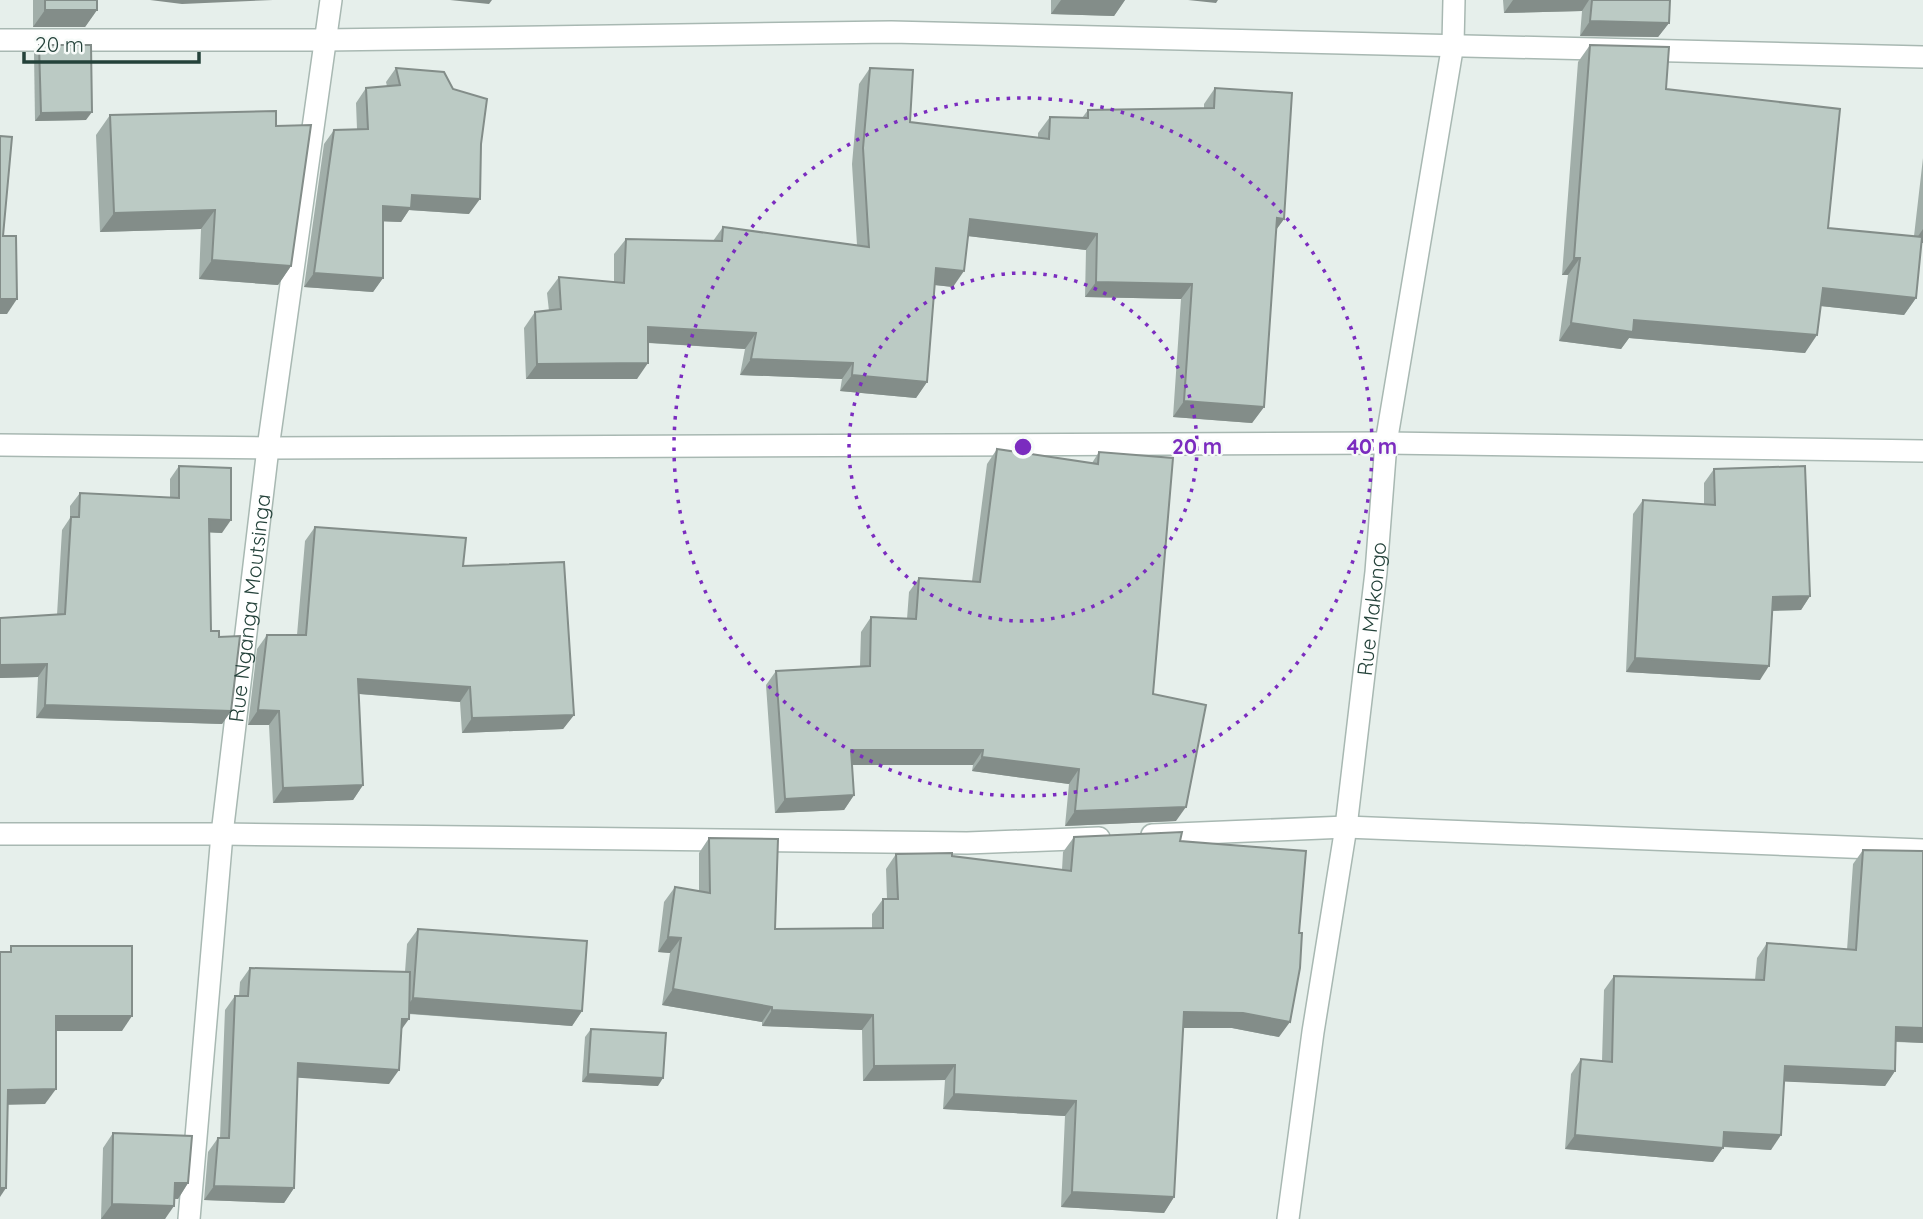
<svg xmlns="http://www.w3.org/2000/svg" width="1923" height="1219" font-family="Quicksand,sans-serif">
<style>
.lines{fill:none;stroke-linecap:round;stroke-linejoin:round}
.minor-casing{stroke:#a8b8b2;stroke-width:24}
.minor{stroke:#fff;stroke-width:21}
.wall{fill:#a1aea9}
.shaded-wall{fill:#838d89}
.building{fill:#bbcac4;stroke:#838d89;stroke-width:2}
.ring{fill:none;stroke:#7b2cbf;stroke-width:3.5;stroke-dasharray:3.5 7}
.labels{text-anchor:middle;dominant-baseline:central;stroke-width:5;stroke-linejoin:round;paint-order:stroke}
.street-label{font-size:21px;fill:#24423a;stroke:#f7fbf9}
.centre{fill:#7b2cbf;stroke:#f7fbf9;stroke-width:3.5}
.ring-label{font-size:21px;text-anchor:middle;font-weight:bold;fill:#7b2cbf;stroke:#f7fbf9;stroke-width:5;stroke-linejoin:round;paint-order:stroke}
</style>
<rect width="100%" height="100%" fill="#e6efeb"/>
<g class="lines">
<g class="minor-casing">
<g id="minor">
<path d="M0 40H325L891 32 1923 57"/>
<path d="M0 445 268 448 1386 443 1923 451"/>
<path d="M0 834H222L967 843 1099 838"/>
<path d="M1152 835 1346 827 1923 850"/>
<path id="s1" d="M189 1219 222 834 268 448 331 0"/>
<path id="s2" d="M1288 1219 1313 1032 1346 827 1376 572 1386 443 1453 44 1454 0"/>
</g>
</g>
<use href="#minor" class="minor"/>
</g>
<g class="wall">
<path d="M33 0H97V10L85 27H33Z"/>
<path d="M1051 0H1125L1114 16 1051 14Z"/>
<path d="M1503 0H1670L1669 23 1658 37 1580 36 1582 11 1504 13Z"/>
<path d="M39 45 86 120 35 121 34 53Z"/>
<path d="M1590 45 1666 89 1828 228 1914 236 1923 158V243H1921L1916 298 1904 315 1821 306 1805 353 1629 338 1621 349 1559 341 1568 275H1562L1578 62Z"/>
<path d="M396 68 469 214 409 210 401 222 383 221V278L373 292 304 287 324 144 334 130 357 129 356 103 366 88 387 86 386 82Z"/>
<path d="M870 68 910 122 1038 138V133L1050 117 1082 118 1088 110 1204 108V104L1215 88 1284 219 1276 230 1264 407 1252 423 1173 417 1181 299 1085 297 1086 250 968 236 953 287 935 285 927 382 916 398 840 391 842 379 740 375 745 349 648 343 637 379H526L524 328 535 312 549 311 547 293 559 277 614 282V254L626 239 713 241 723 227 857 245 852 164 859 84Z"/>
<path d="M110 115 276 126 291 266 278 285 199 279 201 229 100 232 96 135Z"/>
<path d="M997 449 1092 463 1099 452 1153 694 1176 821 1065 826 1069 784 972 771 973 765H852L854 795 844 810 775 813 766 685 776 671 860 666 861 632 871 617 907 619 909 592 919 578 972 581 987 464Z"/>
<path d="M179 466 222 533 209 532 211 631 219 637 231 711 222 724 36 718 38 677 0 678V618L57 615 62 530 70 518V506L80 493 170 498V479Z"/>
<path d="M1714 469 1810 596 1801 610 1773 611 1760 680 1626 672 1633 514 1643 500 1704 504V483Z"/>
<path d="M315 527 463 566 574 715 563 729 462 733 460 702 359 694 363 785 353 800 273 803 269 725H248L257 649 267 635H297L305 541Z"/>
<path d="M1074 837 1180 841 1279 1037 1232 1028H1183L1174 1197 1164 1213 1061 1207 1065 1116 943 1109 945 1080 863 1081 862 1030 762 1026V1022L662 1005 670 953 658 952 664 902 675 887 699 891V853L709 838 775 929 872 928V914L883 899H887L886 869 896 854 952 856 1062 870 1063 852Z"/>
<path d="M1863 850 1923 851V1043L1896 1042 1895 1071 1885 1086 1784 1081 1771 1150 1723 1147 1713 1162 1565 1149 1571 1074 1581 1059 1602 1061 1604 990 1614 976 1755 980 1757 958 1767 943 1847 950 1853 864Z"/>
<path d="M418 929 582 1011 572 1026 409 1014 401 1030 389 1084 297 1077 294 1188 284 1203 204 1200 208 1152 218 1138H220L225 1010 235 996H239L240 982 250 968 405 972 407 944Z"/>
<path d="M591 1029 658 1086 582 1082 585 1037Z"/>
<path d="M113 1133 188 1183 178 1199H174L165 1219H101L103 1148Z"/>
</g>
<g class="shaded-wall">
<path d="M150 0H273L182 4Z"/>
<path d="M450 0H492L489 4Z"/>
<path d="M1061 0H1125L1114 16 1051 14Z"/>
<path d="M1188 0H1218L1216 3Z"/>
<path d="M1513 0H1589L1582 11 1504 13Z"/>
<path d="M45 10H97L85 27H33Z"/>
<path d="M1590 21 1669 23 1658 37 1580 36Z"/>
<path d="M92 112 86 120 35 121 41 113Z"/>
<path d="M412 195 480 199 469 214 409 210 401 222 372 221 383 206Z"/>
<path d="M215 210 201 229 100 232 114 213Z"/>
<path d="M1277 218 1284 219 1273 234Z"/>
<path d="M970 219 1097 234 1086 250 959 235Z"/>
<path d="M1923 229V243L1914 242Z"/>
<path d="M1574 258H1580L1568 275H1562Z"/>
<path d="M212 260 291 266 278 285 199 279Z"/>
<path d="M936 268 964 271 953 287 925 284Z"/>
<path d="M314 273 383 278 373 292 304 287Z"/>
<path d="M1096 282 1192 284 1181 299 1085 297Z"/>
<path d="M1823 288 1916 298 1904 315 1811 305Z"/>
<path d="M0 299H17L7 314H0Z"/>
<path d="M1634 320 1817 335 1805 353 1629 338 1621 349 1559 341 1571 323Z"/>
<path d="M648 327 756 333 745 349 637 342Z"/>
<path d="M751 359 853 363 842 379 740 375Z"/>
<path d="M648 363 637 379H526L537 364Z"/>
<path d="M852 375 927 382 916 398 840 391Z"/>
<path d="M1184 401 1264 407 1252 423 1173 417Z"/>
<path d="M209 519 231 520 222 533 199 532Z"/>
<path d="M1810 596 1801 610 1764 611 1773 597Z"/>
<path d="M1635 658 1769 666 1760 680 1626 672Z"/>
<path d="M47 664 38 677 0 678V665Z"/>
<path d="M358 679 470 687 460 702 348 693Z"/>
<path d="M45 705 231 711 222 724 36 718Z"/>
<path d="M258 710 279 711 269 725H248Z"/>
<path d="M574 715 563 729 462 733 472 718Z"/>
<path d="M851 750H983L973 765H841Z"/>
<path d="M982 757 1079 769 1069 784 972 771Z"/>
<path d="M363 785 353 800 273 803 283 788Z"/>
<path d="M854 795 844 810 775 813 785 799Z"/>
<path d="M1186 807 1176 821 1065 826 1075 811Z"/>
<path d="M668 937 681 938 670 953 658 952Z"/>
<path d="M673 989 772 1007 762 1022 662 1005Z"/>
<path d="M413 998 582 1011 572 1026 402 1013Z"/>
<path d="M772 1010 873 1015 862 1030 762 1026Z"/>
<path d="M1184 1012 1243 1013 1290 1022 1279 1037 1232 1028H1173Z"/>
<path d="M56 1016H132L122 1031H45Z"/>
<path d="M402 1019H409L399 1033Z"/>
<path d="M1896 1027 1923 1028V1043L1886 1041Z"/>
<path d="M298 1063 399 1070 389 1084 288 1077Z"/>
<path d="M955 1065 945 1080 863 1081 874 1066Z"/>
<path d="M1785 1066 1895 1071 1885 1086 1775 1081Z"/>
<path d="M588 1074 663 1078 658 1086 582 1082Z"/>
<path d="M56 1089 45 1104 0 1105 8 1090Z"/>
<path d="M954 1094 1076 1101 1065 1116 943 1109Z"/>
<path d="M1724 1132 1781 1135 1771 1150 1714 1146Z"/>
<path d="M1575 1135 1723 1148 1713 1162 1565 1149Z"/>
<path d="M175 1183H188L178 1199 164 1198Z"/>
<path d="M214 1186 294 1188 284 1203 204 1200Z"/>
<path d="M0 1188H6L0 1197Z"/>
<path d="M1072 1192 1174 1197 1164 1213 1061 1207Z"/>
<path d="M112 1204 174 1206 165 1219H101Z"/>
</g>
<g class="building">
<rect x="45" y="0" width="52" height="10"/>
<path d="M1592 0H1670L1669 23 1590 21Z"/>
<path d="M39 45H91L92 112 41 113Z"/>
<path d="M1590 45 1669 47 1666 89 1840 109 1828 228 1922 237 1916 298 1823 288 1817 335 1634 320 1633 332 1571 323 1580 258H1574Z"/>
<path d="M396 68 444 72 453 89 487 99 481 144 480 199 412 195 411 208 383 206V278L314 273 334 130 368 129 366 88 400 85Z"/>
<path d="M870 68 913 70 910 122 1049 139 1050 117 1088 118V110L1214 108 1215 88 1292 93 1284 219 1277 218 1264 407 1184 401 1192 284 1096 282 1097 234 970 219 964 271 936 268 927 382 852 375 853 363 751 359 756 333 648 327V363L537 364 535 312 561 309 559 277 624 283 626 239 722 241 723 227 869 247 863 148Z"/>
<path d="M276 111V126L311 125 291 266 212 260 215 210 114 213 110 115Z"/>
<path d="M0 136 12 137 3 236H16L17 299H0Z"/>
<path d="M997 449 1098 464 1099 452 1173 458 1153 694 1206 705 1186 807 1075 811 1079 769 982 757 983 750H851L854 795 785 799 776 671 870 666 871 617 916 619 919 578 980 582Z"/>
<path d="M179 466 231 468V520L209 519 211 631H219V637L240 636 231 711 45 705 47 664 0 665V618L65 614 71 517H79L80 493 179 498Z"/>
<path d="M1805 466 1810 596 1773 597 1769 666 1635 658 1643 500 1715 505 1714 469Z"/>
<path d="M315 527 466 538 463 566 564 562 574 715 472 718 470 687 358 679 363 785 283 788 279 711 258 710 267 635H306Z"/>
<path d="M1182 832 1180 841 1306 851 1299 933H1302L1300 968 1290 1022 1243 1013 1184 1012 1174 1197 1072 1192 1076 1101 954 1094 955 1065 874 1066 873 1015 772 1010V1007L673 989 681 938 668 937 675 887 710 893 709 838 778 839 775 929 883 928V899H898L896 854 952 853V856L1071 871 1074 837Z"/>
<path d="M1863 850 1923 851V1028L1896 1027 1895 1071 1785 1066 1781 1135 1724 1132 1723 1148 1575 1135 1581 1059 1612 1062 1614 976 1764 980 1767 943 1856 950Z"/>
<path d="M418 929 587 941 582 1011 413 998Z"/>
<path d="M11 946H132V1016H56V1089L8 1090 6 1188H0V952H11Z"/>
<path d="M250 968 410 972 409 1019H402L399 1070 298 1063 294 1188 214 1186 218 1138H229L235 996H248Z"/>
<path d="M591 1029 666 1033 663 1078 588 1074Z"/>
<path d="M113 1133 192 1136 188 1183H175L174 1206 112 1204Z"/>
</g>
<g class="ring">
<circle cx="1023" cy="447" r="174"/>
<circle cx="1023" cy="447" r="349"/>
</g>
<g class="labels">
<g class="street-label">
<text stroke="none"><textPath href="#s1" startOffset="614">Rue Nganga Moutsinga</textPath></text>
<text stroke="none"><textPath href="#s2" startOffset="616">Rue Makongo</textPath></text>
</g>
</g>
<circle cx="1023" cy="447" r="10" class="centre"/>
<g class="ring-label">
<text x="1197" y="454">20 m</text>
<text x="1372" y="454">40 m</text>
</g>
<path d="M24 52v10h175v-10" fill="none" stroke="#24423a" stroke-width="3.5"/>
<text x="35" y="52" font-size="21" fill="#24423a" stroke="#f7fbf9" stroke-width="5" paint-order="stroke">20 m</text>
</svg>
